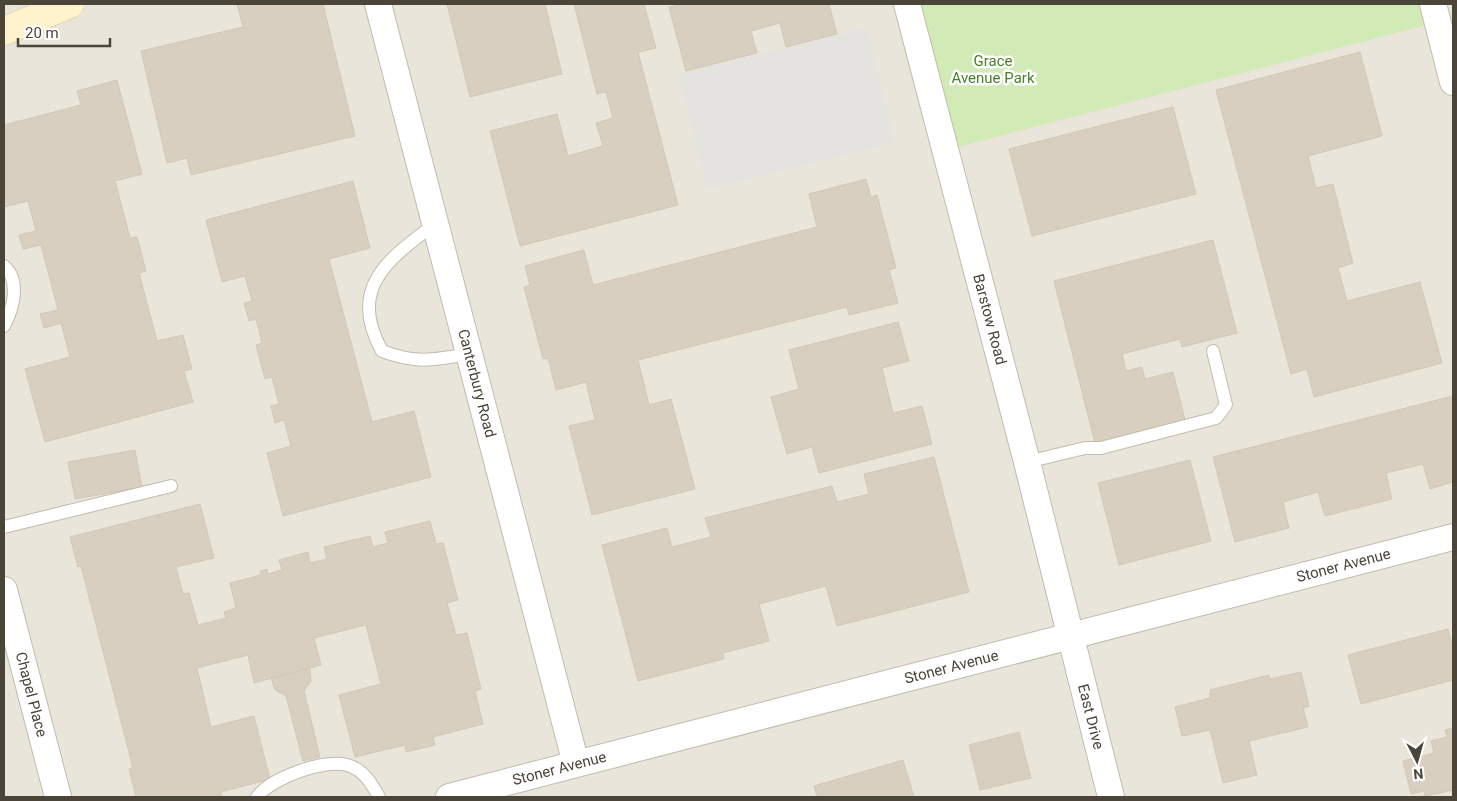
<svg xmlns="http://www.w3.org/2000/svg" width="1457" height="801" font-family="Roboto,sans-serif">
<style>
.residential{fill:#eae5da}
.green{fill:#d2eab5}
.parking{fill:#e5e3e0}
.building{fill:#d8cfc1;stroke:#d3c7b4}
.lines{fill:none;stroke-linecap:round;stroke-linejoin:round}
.lane-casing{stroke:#c2bbae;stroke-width:14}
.street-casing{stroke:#c2bbae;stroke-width:28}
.secondary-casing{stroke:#d6c79b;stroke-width:29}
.lane{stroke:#fff;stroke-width:12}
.street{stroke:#fff;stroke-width:26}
.secondary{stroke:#fff3cd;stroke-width:28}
.labels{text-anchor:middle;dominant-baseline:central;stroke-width:5;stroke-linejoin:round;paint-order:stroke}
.park-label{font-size:15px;fill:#4a7f2a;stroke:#fff}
.street-label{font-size:15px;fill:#4b4439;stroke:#fff}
</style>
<rect width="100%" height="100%" fill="#f6f3ec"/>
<rect class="residential" x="4" y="4" width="1449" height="793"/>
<path class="green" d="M907 4H1433L1438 22 946 150Z"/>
<path class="parking" d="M867 28 895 143 707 190 678 74Z"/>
<g class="building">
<path d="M237 4H323L355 136 191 175 187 158 167 163 141 51 243 27Z"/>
<path d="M447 4H545L562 74 470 97Z"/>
<path d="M574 4H644L656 48 638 52 678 205 520 246 490 131 557 114 568 156 603 146 596 123 613 118 606 92 597 94Z"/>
<path d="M683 4H829L837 34 786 47 780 23 751 31 757 53 686 71 669 7Z"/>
<path d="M1360 52 1382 136 1308 156 1316 188 1333 184 1353 263 1338 268 1347 301 1420 282 1442 363 1314 397 1307 369 1291 374 1216 90Z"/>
<path d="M117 80 142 174 115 181 130 238 137 237 146 271 139 273 157 341 183 335 192 369 184 371 193 402 45 442 25 369 70 357 61 323 44 328 40 314 58 310 41 245 23 249 19 235 36 231 28 201 4 207V125L81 105 77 91Z"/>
<path d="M1173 107 1196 194 1032 236 1009 149Z"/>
<path d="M866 179 871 197 877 195 896 268 889 270 898 303 849 315 847 307 638 360 649 405 671 399 695 489 592 515 569 426 595 420 586 382 556 390 548 358 543 359 524 287 530 285 525 266 584 250 593 285 817 227 809 194Z"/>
<path d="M353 181 370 248 329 259 372 422 414 411 431 477 283 516 267 453 291 446 284 420 275 423 271 406 279 404 272 377 265 379 256 345 262 343 256 319 249 321 244 303 252 301 245 276 222 282 206 220Z"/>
<path d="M1213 240 1237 333 1182 347 1180 339 1122 354 1126 371 1142 367 1145 379 1173 372 1185 420 1095 443 1054 281Z"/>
<path d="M898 322 909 361 882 368 893 413 922 406 932 444 819 473 812 447 787 454 771 397 799 389 789 350Z"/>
<path d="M1453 396V482L1430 489 1423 464 1386 473 1392 499 1325 516 1318 492 1283 502 1289 528 1235 542 1213 457Z"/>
<path d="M135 450 142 487 75 499 68 462Z"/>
<path d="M934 457 969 592 837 626 826 586 759 604 769 641 723 653 724 659 638 681 602 545 667 528 672 547 711 537 705 518 832 486 837 502 869 494 864 474Z"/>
<path d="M1190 460 1211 541 1119 565 1098 483Z"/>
<path d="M200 504 214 558 176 567 183 594 189 593 198 625 226 618 224 612 236 608 230 583 261 575 260 571 267 569 268 574 282 570 279 560 308 552 310 563 327 559 324 547 370 536 373 547 388 543 385 532 430 521 436 544 443 543 458 600 447 603 456 635 467 633 481 689 475 691 483 724 433 737 435 745 406 752 405 745 355 757 339 695 381 684 366 625 314 638 321 665 310 668 254 683 248 655 197 668 211 727 254 716 270 779 221 792 222 797H136L129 769 133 768 81 566 78 567 70 537Z"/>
<path d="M1448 629 1453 648V680L1361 704 1348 655Z"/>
<path d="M310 668 311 681 304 691 320 757 303 761 286 696 275 690 271 678Z"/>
<path d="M1301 672 1309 706 1303 708 1308 727 1249 741 1257 775 1223 783 1210 730 1182 736 1175 707 1210 698V690L1269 675 1270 679Z"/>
<path d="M1453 728V790L1425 796 1424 791 1411 794 1403 761 1434 753 1431 741 1447 737 1445 730Z"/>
<path d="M1019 732 1031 778 980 790 969 745Z"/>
<path d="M903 760 914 797H817L814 786Z"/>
</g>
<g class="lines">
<g class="lane-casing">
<g id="lane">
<path d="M435 224C388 259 347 288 382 351 415 364 435 360 469 354"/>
<path d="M4 266C21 281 13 309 4 326"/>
<path d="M1027 462 1085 448H1101L1216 418 1226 405 1213 351"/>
<path d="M4 527 171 486"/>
<path d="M257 797C271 778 323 759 347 765 363 769 372 784 379 797"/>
</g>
</g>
<g class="street-casing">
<g id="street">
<path id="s1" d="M378 4 576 764"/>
<path id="s2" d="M907 4 1027 462 1111 797"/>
<path d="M1433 4 1453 82"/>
<path id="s3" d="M4 590 58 797"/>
<path id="s4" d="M449 797 1453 537"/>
</g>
</g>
<g class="secondary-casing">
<path id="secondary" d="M4 31 70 4"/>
</g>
<use href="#lane" class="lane"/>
<use href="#street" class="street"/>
<use href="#secondary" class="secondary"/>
</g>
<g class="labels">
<g class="park-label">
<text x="993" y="61">Grace<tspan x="993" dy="17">Avenue Park</tspan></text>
</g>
<g class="street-label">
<text stroke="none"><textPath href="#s2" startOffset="326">Barstow Road</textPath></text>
<text stroke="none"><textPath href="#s1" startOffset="392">Canterbury Road</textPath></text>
<text stroke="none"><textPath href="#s4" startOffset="924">Stoner Avenue</textPath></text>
<text stroke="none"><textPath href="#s4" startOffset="519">Stoner Avenue</textPath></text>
<text stroke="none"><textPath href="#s3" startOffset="108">Chapel Place</textPath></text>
<text stroke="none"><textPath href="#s2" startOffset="736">East Drive</textPath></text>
<text stroke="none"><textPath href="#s4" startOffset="114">Stoner Avenue</textPath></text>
</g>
</g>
<rect width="1457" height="801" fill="none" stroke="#4b4439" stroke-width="10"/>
<g transform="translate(1417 761) rotate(174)" stroke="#ffffff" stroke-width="4" paint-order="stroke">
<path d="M0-4L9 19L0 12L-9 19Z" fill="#4b4439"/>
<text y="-8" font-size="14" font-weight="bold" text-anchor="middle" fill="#4b4439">N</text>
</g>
<path d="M18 38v8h92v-8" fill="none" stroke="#4b4439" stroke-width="2.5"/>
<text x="25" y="38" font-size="15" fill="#4b4439" stroke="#ffffff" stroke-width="4" paint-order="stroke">20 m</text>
</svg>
